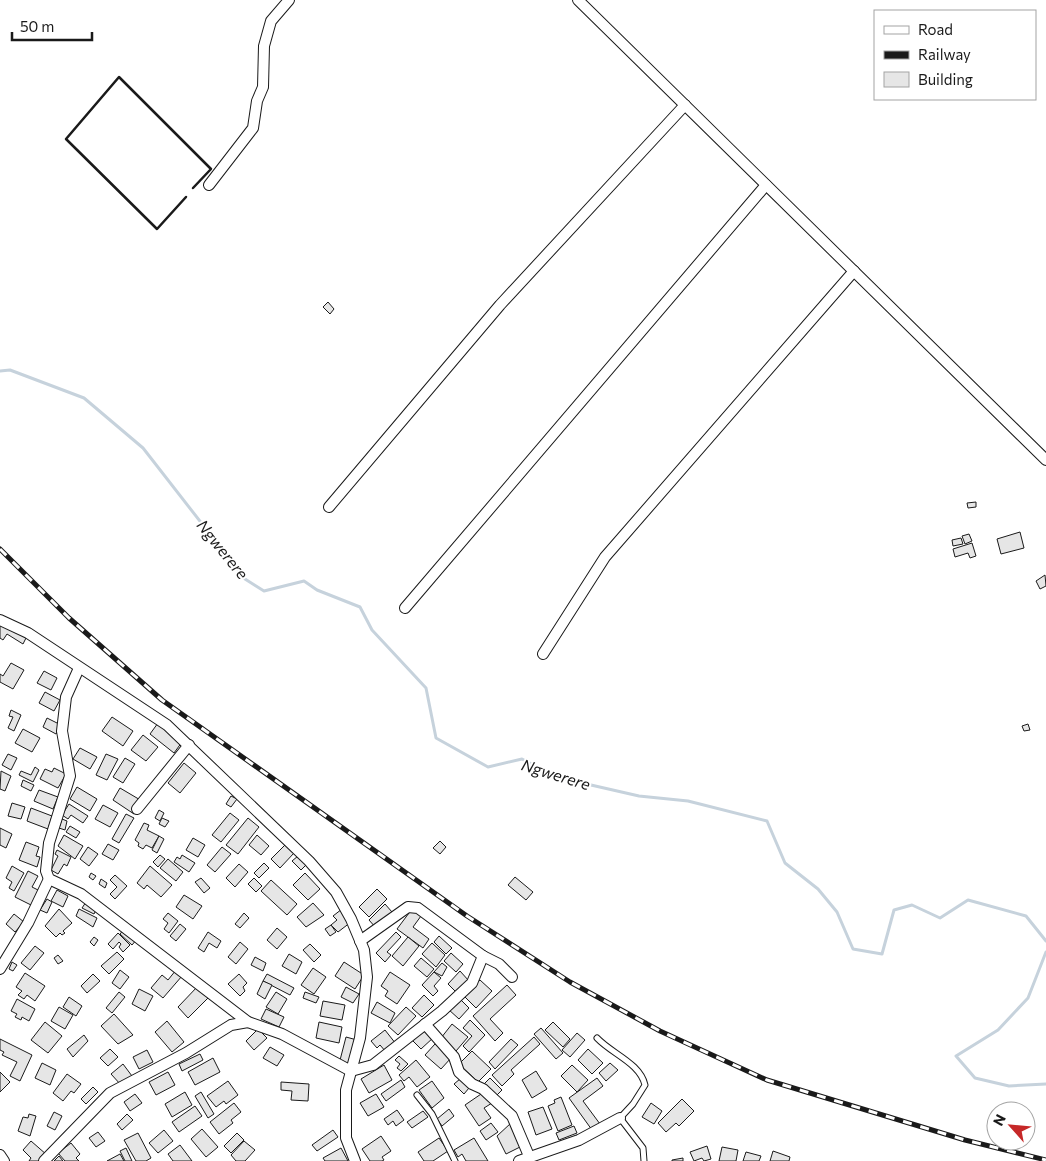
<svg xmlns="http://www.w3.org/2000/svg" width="1046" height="1161" font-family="Commissioner,sans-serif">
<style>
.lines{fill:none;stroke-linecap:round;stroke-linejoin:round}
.stream{stroke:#c6d2dc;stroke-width:3}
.building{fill:#e6e6e6;stroke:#1a1a1a}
.service-casing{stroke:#1a1a1a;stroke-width:7}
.minor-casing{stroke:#1a1a1a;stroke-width:12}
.service{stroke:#fff;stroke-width:5}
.minor{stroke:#fff;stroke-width:10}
.rail-casing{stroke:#1a1a1a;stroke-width:5}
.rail{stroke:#fff;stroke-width:3;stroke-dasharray:9;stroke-linecap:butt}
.wall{stroke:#1a1a1a;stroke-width:2.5}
.labels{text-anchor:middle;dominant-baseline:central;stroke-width:4;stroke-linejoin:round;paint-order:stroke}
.water-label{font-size:16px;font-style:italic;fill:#1a1a1a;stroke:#fff}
</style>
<rect width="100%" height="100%" fill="#fff"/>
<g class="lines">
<g class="stream">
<path d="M0 371 10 370 84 398 143 448 245 579 264 591 304 581 317 590 360 607 372 630 426 688 436 738 488 767 522 759 556 777 639 796 688 801 767 821 785 863 818 889 837 912 853 949 882 954 894 910 912 905 940 918 968 900 1026 916 1046 941"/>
<path d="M1046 952 1028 998 998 1030 956 1056 975 1078 1009 1086 1046 1084"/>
</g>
</g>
<g class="building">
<path d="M328 302 334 309 330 314 323 307Z"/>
<path d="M976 502V507L968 508 967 503Z"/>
<path d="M1020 532 1024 548 1001 554 997 539Z"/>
<path d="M969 534 972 541 965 544 962 536Z"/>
<path d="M961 538 963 544 953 546 952 540Z"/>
<path d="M972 543 976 556 970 558 968 553 955 557 953 549Z"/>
<path d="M1045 575 1046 586 1040 589 1036 581Z"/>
<path d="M0 623 26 638 23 644 7 634 3 640 0 638Z"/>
<path d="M11 663 24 670 13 689 0 682V674L3 676Z"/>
<path d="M44 671 57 678 51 690 37 683Z"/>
<path d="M45 692 60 700 54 711 39 703Z"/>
<path d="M11 710 21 715 14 731 8 728 13 717 9 716Z"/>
<path d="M112 717 133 731 123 746 102 731Z"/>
<path d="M47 718 61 725 56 734 43 727Z"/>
<path d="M158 723 182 742 174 753 150 734Z"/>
<path d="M1028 724 1030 730 1024 731 1022 726Z"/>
<path d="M23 729 40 738 32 752 15 743Z"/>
<path d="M143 735 158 747 146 761 131 750Z"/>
<path d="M80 748 97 757 90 769 73 759Z"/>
<path d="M8 754 17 758 11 770 2 765Z"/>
<path d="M106 754 118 759 107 780 96 775Z"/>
<path d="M125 758 135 764 123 783 113 777Z"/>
<path d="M184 763 196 773 180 793 168 783Z"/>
<path d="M35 767 39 770 33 782 19 775 21 771 31 775Z"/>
<path d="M54 768 66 774 58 788 40 779 45 769 52 772Z"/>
<path d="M1 771 11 776 5 791 0 789Z"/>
<path d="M23 780 34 785 31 791 21 786Z"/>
<path d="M77 787 97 799 90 811 70 799Z"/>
<path d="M120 788 142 801 134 814 113 800Z"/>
<path d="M39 790 58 797 53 809 34 801Z"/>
<path d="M231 796 237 799 231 807 226 804Z"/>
<path d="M12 803 25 807 21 819 8 816Z"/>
<path d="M69 804 88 816 83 823 71 815 68 819 62 815Z"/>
<path d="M103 805 118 813 110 827 95 819Z"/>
<path d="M31 808 52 816 48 829 27 821Z"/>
<path d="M159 810 164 813 160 821 155 818Z"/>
<path d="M230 813 239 820 221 842 212 835Z"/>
<path d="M126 814 134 818 119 843 112 839Z"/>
<path d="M162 818 169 821 165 827 159 824Z"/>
<path d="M248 818 259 827 238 854 226 845Z"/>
<path d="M62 819 67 821 65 830 59 828Z"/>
<path d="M144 823 149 825 147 830 159 836 152 848 146 845 143 849 138 846 139 843 135 840Z"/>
<path d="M70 826 80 832 76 838 66 832Z"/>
<path d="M0 828 12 834 6 848 0 845Z"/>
<path d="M64 835 83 846 75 859 58 846Z"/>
<path d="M257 835 269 846 261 855 249 845Z"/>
<path d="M159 836 164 839 157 853 152 850Z"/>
<path d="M193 838 205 845 198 857 186 850Z"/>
<path d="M440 841 446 847 440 854 433 848Z"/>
<path d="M26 842 39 847 36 856 40 857 37 867 19 860Z"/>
<path d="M108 844 119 850 113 860 102 854Z"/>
<path d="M286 844 294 853 280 868 271 859Z"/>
<path d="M88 847 98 854 89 866 80 859Z"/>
<path d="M222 847 231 854 215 872 207 865Z"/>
<path d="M57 850 71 857 67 866 64 864 58 874 51 870 58 856 55 854Z"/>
<path d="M160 855 165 859 158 867 153 862Z"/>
<path d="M182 855 195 863 189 872 174 862 177 857 180 859Z"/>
<path d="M298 856 306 865 301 870 292 861Z"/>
<path d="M168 859 183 872 176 881 160 868Z"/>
<path d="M264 863 269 868 259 878 254 873Z"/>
<path d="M239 864 248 872 235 887 226 878Z"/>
<path d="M12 866 24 873 14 891 9 888 12 882 6 878Z"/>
<path d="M150 866 172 885 161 897 147 885 144 889 137 883Z"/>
<path d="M28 871 38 876 32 887 40 891 33 906 15 897Z"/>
<path d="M91 873 96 876 93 880 89 877Z"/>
<path d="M305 873 320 889 308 900 293 885Z"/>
<path d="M115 875 127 886 115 899 110 894 117 887 110 880Z"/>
<path d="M515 877 533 892 526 900 508 885Z"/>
<path d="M201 878 210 888 204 893 195 882Z"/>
<path d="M254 878 262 886 256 892 248 884Z"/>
<path d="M101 879 107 883 105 888 99 884Z"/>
<path d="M271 880 297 904 287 915 261 891Z"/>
<path d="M377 889 387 899 369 917 359 907Z"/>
<path d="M57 890 68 896 63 907 51 901Z"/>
<path d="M184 895 202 906 193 919 176 907Z"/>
<path d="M47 899 52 902 47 913 40 910Z"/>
<path d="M86 902 97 908 94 914 82 908Z"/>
<path d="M313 903 324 915 306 927 297 917Z"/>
<path d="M385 904 392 912 376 928 369 920Z"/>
<path d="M59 909 72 923 63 931 65 933 62 935 60 933 56 937 45 926Z"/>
<path d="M79 909 97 918 93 927 76 916Z"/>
<path d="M342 909 351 922 338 932 331 925 337 920 333 916Z"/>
<path d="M412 909 421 916 413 927 429 939 423 948 397 929Z"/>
<path d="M168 913 178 921 169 933 164 929 168 923 163 919Z"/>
<path d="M244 913 249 918 240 928 235 924Z"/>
<path d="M14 914 24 922 15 932 6 924Z"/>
<path d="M180 924 186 929 176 941 170 936Z"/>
<path d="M331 925 336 932 330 936 325 929Z"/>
<path d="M125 928 137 939 132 945 120 934Z"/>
<path d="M277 928 287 937 277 949 267 940Z"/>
<path d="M208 932 221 941 217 948 209 943 204 952 198 948Z"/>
<path d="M396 932 401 937 387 952 391 955 385 962 376 953Z"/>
<path d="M118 933 130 945 123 952 119 947 121 944 119 942 113 949 108 944Z"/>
<path d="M439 936 452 948 446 954 434 942Z"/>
<path d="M94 937 98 940 94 946 90 942Z"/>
<path d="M408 937 419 946 403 966 392 956Z"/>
<path d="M240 942 248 949 236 964 228 957Z"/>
<path d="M432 943 445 955 436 967 422 954Z"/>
<path d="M310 944 321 955 314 962 303 950Z"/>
<path d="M35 946 44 953 30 970 21 963Z"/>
<path d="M117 952 124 959 109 974 101 966Z"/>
<path d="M451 953 463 964 456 972 444 961Z"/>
<path d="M289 954 302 962 296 974 282 966Z"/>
<path d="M58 955 63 961 58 964 54 958Z"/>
<path d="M255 957 266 963 263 971 251 965Z"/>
<path d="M421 958 434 969 427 977 414 966Z"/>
<path d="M12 962 17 965 13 971 9 969Z"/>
<path d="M344 962 364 975 355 989 335 976Z"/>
<path d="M442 963 447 967 442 976 434 972Z"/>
<path d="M313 968 326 977 314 994 301 985Z"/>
<path d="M120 970 129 977 120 989 112 983Z"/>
<path d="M176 970 182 976 163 998 151 988 162 975 168 980Z"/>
<path d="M460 971 469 981 457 993 448 984Z"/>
<path d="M390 972 410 985 397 1004 385 996 388 991 381 986Z"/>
<path d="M434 972 441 978 434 986 438 991 433 996 422 985Z"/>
<path d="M25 973 45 986 35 1001 27 995 24 999 18 995 22 991 16 987Z"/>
<path d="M93 974 100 981 87 993 81 986Z"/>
<path d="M239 974 247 983 243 987 245 991 240 996 228 984Z"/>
<path d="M267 974 294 988 290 995 263 981Z"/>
<path d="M480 980 492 991 476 1008 464 996Z"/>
<path d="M263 981 272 985 265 999 257 994Z"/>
<path d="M507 985 516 995 490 1019 503 1033 495 1041 473 1016Z"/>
<path d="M198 986 209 997 188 1018 178 1007Z"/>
<path d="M346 987 359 994 353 1003 341 997Z"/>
<path d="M139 989 153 996 145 1011 132 1004Z"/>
<path d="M119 992 125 997 112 1013 106 1008Z"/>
<path d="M276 992 287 999 278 1014 266 1007Z"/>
<path d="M305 992 319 997 316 1003 303 998Z"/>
<path d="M424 995 434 1005 422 1017 412 1008Z"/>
<path d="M69 997 82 1006 76 1016 63 1007Z"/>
<path d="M458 997 469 1008 459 1019 448 1009Z"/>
<path d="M17 999 35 1009 29 1021 22 1017 21 1020 15 1017 17 1014 11 1011Z"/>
<path d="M323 1001 345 1005 342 1020 320 1016Z"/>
<path d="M377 1002 395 1013 390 1023 371 1013Z"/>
<path d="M59 1007 73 1015 65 1029 51 1021Z"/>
<path d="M406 1007 416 1016 398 1035 388 1026Z"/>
<path d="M266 1009 284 1017 279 1027 261 1019Z"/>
<path d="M114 1014 133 1035 118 1044 101 1026Z"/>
<path d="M470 1020 485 1035 469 1052 463 1046 472 1036 463 1028Z"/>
<path d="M167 1021 184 1042 172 1052 155 1032Z"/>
<path d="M45 1022 62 1036 48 1053 31 1040Z"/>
<path d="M319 1022 342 1027 339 1043 316 1038Z"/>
<path d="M553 1022 570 1039 563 1047 545 1030Z"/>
<path d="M452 1024 468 1037 456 1051 441 1038Z"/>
<path d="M424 1027 434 1037 421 1049 412 1040Z"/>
<path d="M541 1028 563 1053 556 1059 534 1034Z"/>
<path d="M258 1029 267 1038 254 1050 246 1041Z"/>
<path d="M385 1030 396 1044 386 1052 380 1045 377 1048 371 1041Z"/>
<path d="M577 1033 585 1040 570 1057 562 1050Z"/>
<path d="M84 1035 88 1041 73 1057 67 1049Z"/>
<path d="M346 1037 357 1040 350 1066 339 1064Z"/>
<path d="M534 1037 540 1044 511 1070 514 1074 502 1086 492 1075Z"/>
<path d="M0 1039 32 1055 20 1081 10 1076 17 1062 2 1055 4 1052 0 1050Z"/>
<path d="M511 1039 518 1045 495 1069 489 1062Z"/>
<path d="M435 1044 451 1058 441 1069 425 1055Z"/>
<path d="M270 1047 284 1055 277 1066 263 1058Z"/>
<path d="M110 1049 118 1057 108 1066 100 1058Z"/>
<path d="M588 1049 603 1063 592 1074 578 1060Z"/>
<path d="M147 1050 153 1062 139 1069 133 1057Z"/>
<path d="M472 1051 491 1069 478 1082 459 1064Z"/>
<path d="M200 1054 203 1060 182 1071 179 1064Z"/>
<path d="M399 1056 408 1064 401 1071 397 1068 400 1064 395 1060Z"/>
<path d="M213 1058 220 1072 195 1085 188 1072Z"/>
<path d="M416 1060 430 1077 417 1087 409 1077 404 1081 399 1075Z"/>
<path d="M42 1063 56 1070 50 1085 35 1078Z"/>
<path d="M610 1063 618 1070 606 1081 599 1073Z"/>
<path d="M123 1064 132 1076 121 1085 111 1074Z"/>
<path d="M384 1065 392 1080 369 1093 361 1079Z"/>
<path d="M572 1065 588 1080 577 1092 561 1076Z"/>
<path d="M536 1071 547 1089 532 1098 522 1080Z"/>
<path d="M0 1072 10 1082 0 1092Z"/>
<path d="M168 1072 175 1085 156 1095 149 1082Z"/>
<path d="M67 1074 81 1084 74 1093 71 1091 63 1101 53 1093Z"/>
<path d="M490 1078 502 1090 496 1096 484 1084Z"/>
<path d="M597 1078 603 1086 583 1101 600 1124 592 1130 569 1098Z"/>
<path d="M460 1079 469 1088 464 1094 454 1084Z"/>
<path d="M401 1080 405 1087 386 1101 381 1094Z"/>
<path d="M228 1081 238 1095 226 1104 224 1101 216 1107 207 1096Z"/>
<path d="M432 1081 444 1098 432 1108 419 1090Z"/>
<path d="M281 1082 309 1084 308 1101 291 1100 292 1091 281 1090Z"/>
<path d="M93 1087 98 1092 86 1104 81 1099Z"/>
<path d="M185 1092 192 1105 172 1117 165 1104Z"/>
<path d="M201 1092 214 1114 208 1118 195 1096Z"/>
<path d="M484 1092 492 1103 484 1108 491 1118 479 1126 465 1105Z"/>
<path d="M135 1094 142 1103 130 1111 124 1102Z"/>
<path d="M376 1094 384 1107 368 1116 360 1103Z"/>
<path d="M561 1097 572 1125 558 1131 548 1106 555 1103 554 1100Z"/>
<path d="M682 1099 694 1111 679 1126 676 1123 666 1132 658 1123Z"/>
<path d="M234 1103 241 1112 231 1120 233 1123 219 1134 210 1122Z"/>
<path d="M651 1103 662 1111 654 1124 642 1117Z"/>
<path d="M195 1106 202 1116 179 1132 172 1122Z"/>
<path d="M543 1107 552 1129 536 1135 528 1112Z"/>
<path d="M449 1109 454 1116 442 1126 437 1119Z"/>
<path d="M397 1110 404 1120 396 1126 393 1121 388 1125 384 1119Z"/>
<path d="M423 1111 428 1117 412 1128 407 1122Z"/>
<path d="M54 1112 62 1116 55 1130 47 1126Z"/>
<path d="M29 1114 36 1116 30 1136 18 1131 23 1117 28 1118Z"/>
<path d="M127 1114 133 1120 122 1130 117 1124Z"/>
<path d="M491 1123 498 1132 486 1140 480 1131Z"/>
<path d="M511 1123 522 1146 506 1154 497 1136Z"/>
<path d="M574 1126 577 1133 559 1140 556 1133Z"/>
<path d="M202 1129 218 1147 206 1157 191 1139Z"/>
<path d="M164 1130 173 1141 158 1153 149 1143Z"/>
<path d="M333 1130 338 1137 317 1151 312 1145Z"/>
<path d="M98 1132 105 1141 96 1147 89 1138Z"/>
<path d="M138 1133 151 1158 146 1161H136L124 1140Z"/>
<path d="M237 1133 244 1140 231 1153 224 1146Z"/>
<path d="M381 1136 391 1151 382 1157 384 1160 382 1161H370L362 1149Z"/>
<path d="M439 1138 448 1151 433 1161H424L418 1152Z"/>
<path d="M474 1138 488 1161H466L462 1154 458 1157 454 1150Z"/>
<path d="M31 1141 47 1155 41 1161H29L31 1158 23 1150Z"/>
<path d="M244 1141 255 1150 245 1161H236L231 1155Z"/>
<path d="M71 1143 80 1154 76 1158 79 1161H65L58 1153Z"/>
<path d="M180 1145 192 1161H173L168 1154Z"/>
<path d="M707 1146 711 1159 704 1161 702 1158 694 1161 690 1152Z"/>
<path d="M722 1147 738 1150 736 1161H719Z"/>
<path d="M126 1148 132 1161H125L120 1151Z"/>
<path d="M341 1148 348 1161H325L323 1158Z"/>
<path d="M773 1151 790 1157 789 1161H770Z"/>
<path d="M746 1152 761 1156 759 1161H743Z"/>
<path d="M120 1154 124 1161H107Z"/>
<path d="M59 1156 63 1161H54Z"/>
<path d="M683 1158V1161H672V1160Z"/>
</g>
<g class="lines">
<g class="service-casing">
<g id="service">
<path d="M597 1038C612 1054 640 1063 645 1085L633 1104 620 1118 643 1148 644 1161"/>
<path d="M417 1095 432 1114 455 1161"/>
</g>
</g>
<g class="minor-casing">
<g id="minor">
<path d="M578 0 1046 460"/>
<path d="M209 185 253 128 257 101 263 87 264 46 271 21 289 0"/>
<path d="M329 507 500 305 685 105"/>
<path d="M405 608 766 185"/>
<path d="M0 620 28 633 167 725 309 861 336 892 351 919 364 950 367 977 360 1038 346 1090V1138L355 1161"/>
<path d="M543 654 605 557 854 271"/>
<path d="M79 668 66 697 62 731 70 776 49 843 46 871 49 879 81 894 248 1022 282 1034 351 1071 373 1065 442 1011 472 983 483 956"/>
<path d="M137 809 189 745"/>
<path d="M360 941 408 907 418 908 483 956 499 964 512 977"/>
<path d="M0 969 28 923 49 879"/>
<path d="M425 1024 454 1057 459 1072 472 1084 483 1089 512 1116 529 1156"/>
<path d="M0 1155 4 1161"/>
<path d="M44 1161 110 1093 186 1053 231 1025 248 1022"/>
<path d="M519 1161 579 1140 620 1118"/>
</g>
</g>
<use href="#service" class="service"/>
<use href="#minor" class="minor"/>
<g class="rail-casing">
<path id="rail" d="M0 549 69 618 162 700 467 916 570 982 660 1031 767 1080 965 1140 1046 1160"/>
</g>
<use href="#rail" class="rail"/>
<path class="wall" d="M186 197 157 229 66 139 119 77 211 169 193 188"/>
</g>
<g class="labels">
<g class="water-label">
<text transform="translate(223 549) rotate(51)">Ngwerere</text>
<text transform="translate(556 774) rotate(17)">Ngwerere</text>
</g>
</g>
<rect x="874" y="10" width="162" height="90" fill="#ffffff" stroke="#a3a3a3"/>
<rect x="884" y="26" width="25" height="8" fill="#ffffff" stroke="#a3a3a3"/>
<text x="918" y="35" font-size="15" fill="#1a1a1a">Road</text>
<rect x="884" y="51" width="25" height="8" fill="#1a1a1a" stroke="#a3a3a3"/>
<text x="918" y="60" font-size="15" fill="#1a1a1a">Railway</text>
<rect x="884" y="72" width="25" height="15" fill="#e6e6e6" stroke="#a3a3a3"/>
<text x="918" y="85" font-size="15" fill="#1a1a1a">Building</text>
<g transform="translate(1011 1126) rotate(297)"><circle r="24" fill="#ffffff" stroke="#a3a3a3"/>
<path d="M0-4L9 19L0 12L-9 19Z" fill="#c62828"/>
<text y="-8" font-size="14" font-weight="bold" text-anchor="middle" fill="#1a1a1a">N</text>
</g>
<path d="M12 32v8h80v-8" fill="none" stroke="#1a1a1a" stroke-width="2.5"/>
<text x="20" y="32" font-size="15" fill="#1a1a1a" stroke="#ffffff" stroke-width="4" paint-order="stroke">50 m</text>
</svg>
